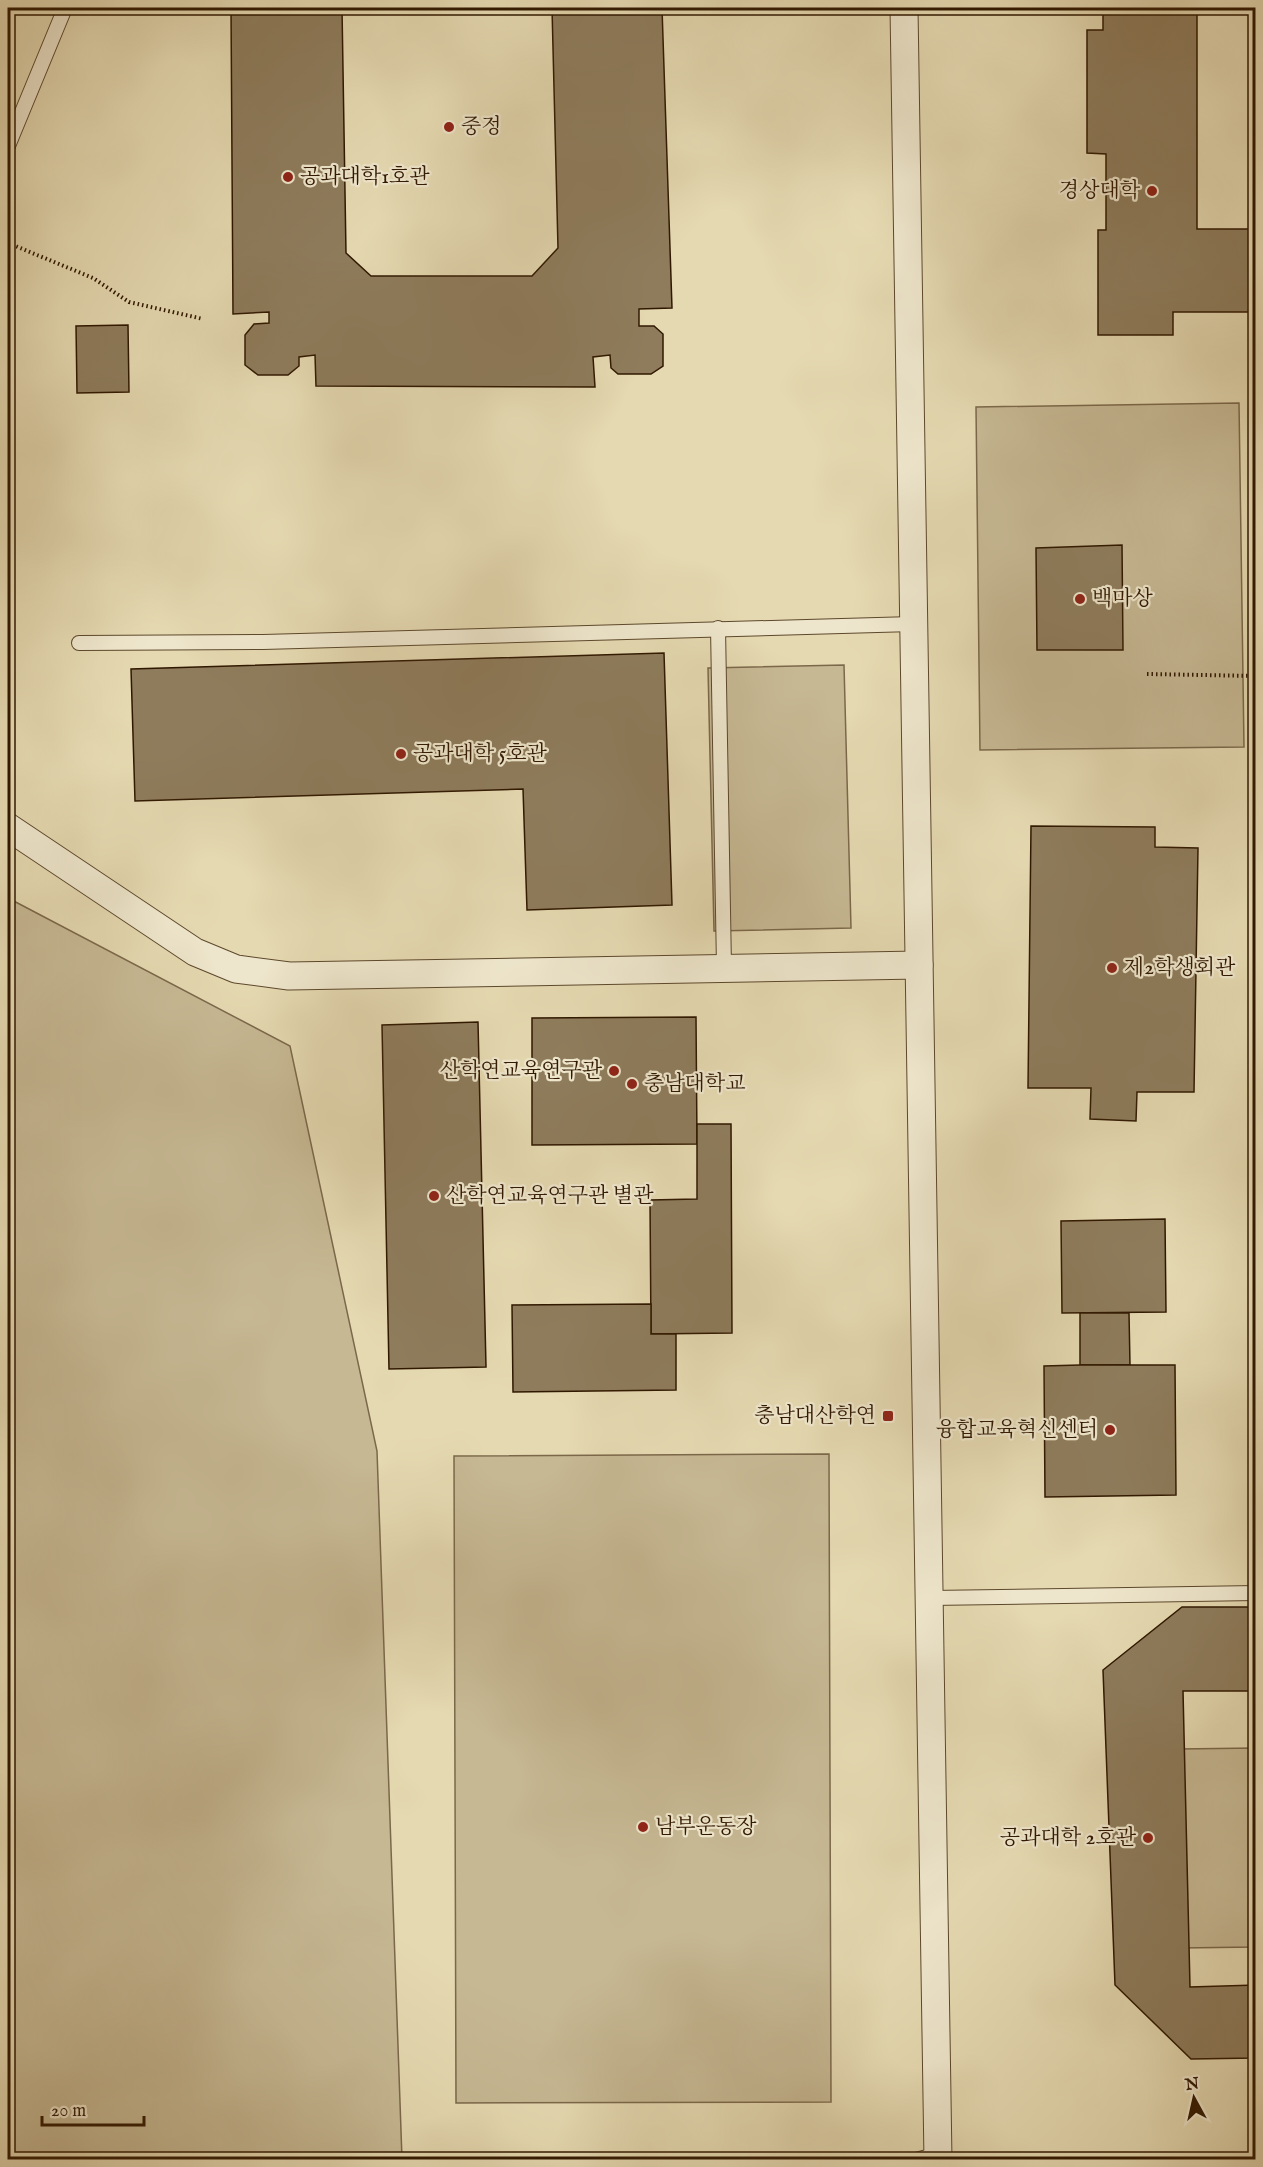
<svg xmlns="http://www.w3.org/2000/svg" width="1263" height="2167" font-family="'IM FELL English','Noto Serif KR',serif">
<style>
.green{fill:#c6b893;stroke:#7b684a;stroke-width:1.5}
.building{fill:#8e7c5c;stroke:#301800;stroke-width:1.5}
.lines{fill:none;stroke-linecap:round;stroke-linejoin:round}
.lane-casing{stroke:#5d482c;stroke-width:16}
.street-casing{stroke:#5d482c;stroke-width:29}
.path{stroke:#301800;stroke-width:4;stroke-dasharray:1.5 3;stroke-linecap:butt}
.lane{stroke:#eee6cc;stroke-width:14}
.street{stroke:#eee6cc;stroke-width:27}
.poi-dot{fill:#8f2418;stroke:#eee6cc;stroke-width:2}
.labels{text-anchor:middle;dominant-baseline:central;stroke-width:4.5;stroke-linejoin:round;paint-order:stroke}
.poi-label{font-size:21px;fill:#301800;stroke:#eee6cc;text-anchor:start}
</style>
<rect width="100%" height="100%" fill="#e5d9b1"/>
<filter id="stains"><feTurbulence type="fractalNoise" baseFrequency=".00333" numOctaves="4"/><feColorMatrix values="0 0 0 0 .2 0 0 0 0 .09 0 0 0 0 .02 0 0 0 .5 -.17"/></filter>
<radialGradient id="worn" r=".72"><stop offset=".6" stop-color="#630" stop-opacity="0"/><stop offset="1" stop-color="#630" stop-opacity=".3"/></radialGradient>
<g class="green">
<path d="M1239 403 1244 747 980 750 976 407Z"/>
<path d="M844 665 851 928 714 931 708 668Z"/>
<path d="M8 898 290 1046 377 1451 402 2159H8Z"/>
<path d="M829 1454 831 2102 456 2103 454 1456Z"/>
<path d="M1255 1748V1947L1180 1948 1179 1749Z"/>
</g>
<g class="building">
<path d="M231 8H342L346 253 371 276H532L558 248 552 8H662L672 308 639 309V326H654L663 334V366L651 374H618L611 368 610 355 593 357 595 387 316 386 315 355 299 357V366L288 375H258L245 365V335L254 324 269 323V312L233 314Z"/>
<path d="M1103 8H1197V229H1256V312H1173V335H1098V230H1106V154L1087 153V30H1103Z"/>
<path d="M128 325 129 392 77 393 76 326Z"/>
<path d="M1122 545 1123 650H1037L1036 548Z"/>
<path d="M664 653 672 905 527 910 523 789 135 801 131 669Z"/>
<path d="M1031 826 1155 827V847L1198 848 1194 1092H1137L1136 1121 1090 1119 1091 1088H1028Z"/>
<path d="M696 1017 697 1144 532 1145V1018Z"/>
<path d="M478 1022 486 1367 389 1369 382 1025Z"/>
<path d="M697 1124H731L732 1333 651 1334 650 1200 697 1199Z"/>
<path d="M1165 1219 1166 1312 1062 1313 1061 1221Z"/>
<path d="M651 1304V1334H676V1390L513 1392 512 1305Z"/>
<path d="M1080 1313H1129L1130 1365H1080Z"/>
<path d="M1080 1365H1175L1176 1495 1045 1497 1044 1366Z"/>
<path d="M1182 1607H1256V1691H1183L1190 1987 1256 1985V2058L1191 2059 1115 1985 1103 1670Z"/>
</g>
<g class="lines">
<g class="lane-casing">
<g id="lane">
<path d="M8 146 65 8"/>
<path d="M718 628 724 967"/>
<path d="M79 643 263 642 913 624"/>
<path d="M930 1598 1256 1593"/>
<path d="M916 2160 938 2154"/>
</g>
</g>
<g class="street-casing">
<g id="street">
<path d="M904 8 938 2160"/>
<path d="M8 827 195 952 236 969 289 976 919 965"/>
</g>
</g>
<g class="path">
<path d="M8 243 93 278 129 302 203 319"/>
<path d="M1147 674 1256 676"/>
</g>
<use href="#lane" class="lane"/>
<use href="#street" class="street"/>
</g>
<g class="poi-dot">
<circle cx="449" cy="127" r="6"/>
<circle cx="288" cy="177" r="6"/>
<circle cx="1152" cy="191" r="6"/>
<circle cx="1080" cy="599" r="6"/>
<circle cx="401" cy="754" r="6"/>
<circle cx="1112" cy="968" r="6"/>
<circle cx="614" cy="1071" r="6"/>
<circle cx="632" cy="1084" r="6"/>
<circle cx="434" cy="1196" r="6"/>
<rect x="882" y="1410" width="12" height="12" rx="3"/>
<circle cx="1110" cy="1430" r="6"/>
<circle cx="643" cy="1827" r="6"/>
<circle cx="1148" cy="1838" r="6"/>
</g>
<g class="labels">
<g class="poi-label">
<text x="461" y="127">중정</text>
<text x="300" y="177">공과대학1호관</text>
<text x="1140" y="191" text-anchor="end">경상대학</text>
<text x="1092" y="599">백마상</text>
<text x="413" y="754">공과대학 5호관</text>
<text x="1124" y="968">제2학생회관</text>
<text x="602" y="1071" text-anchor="end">산학연교육연구관</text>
<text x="644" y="1084">충남대학교</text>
<text x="446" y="1196">산학연교육연구관 별관</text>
<text x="876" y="1416" text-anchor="end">충남대산학연</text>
<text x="1098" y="1430" text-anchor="end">융합교육혁신센터</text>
<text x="655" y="1827">남부운동장</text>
<text x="1136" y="1838" text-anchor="end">공과대학 2호관</text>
</g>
</g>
<rect width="1263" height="2167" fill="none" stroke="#e5d9b1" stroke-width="30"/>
<rect x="9" y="9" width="1245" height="2149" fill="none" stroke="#301800" stroke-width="3"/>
<rect x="15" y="15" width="1233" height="2137" fill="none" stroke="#301800" stroke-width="1.5"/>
<g transform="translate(1194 2098) rotate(352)" stroke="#eee6cc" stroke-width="4.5" paint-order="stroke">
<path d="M0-4.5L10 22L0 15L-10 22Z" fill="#301800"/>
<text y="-9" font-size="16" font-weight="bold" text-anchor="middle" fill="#301800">N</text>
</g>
<path d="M42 2116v9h102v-9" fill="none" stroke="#301800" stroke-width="3"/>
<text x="51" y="2116" font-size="18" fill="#301800" stroke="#eee6cc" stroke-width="4.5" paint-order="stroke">20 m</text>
<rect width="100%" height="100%" filter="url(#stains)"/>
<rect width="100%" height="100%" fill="url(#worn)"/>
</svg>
